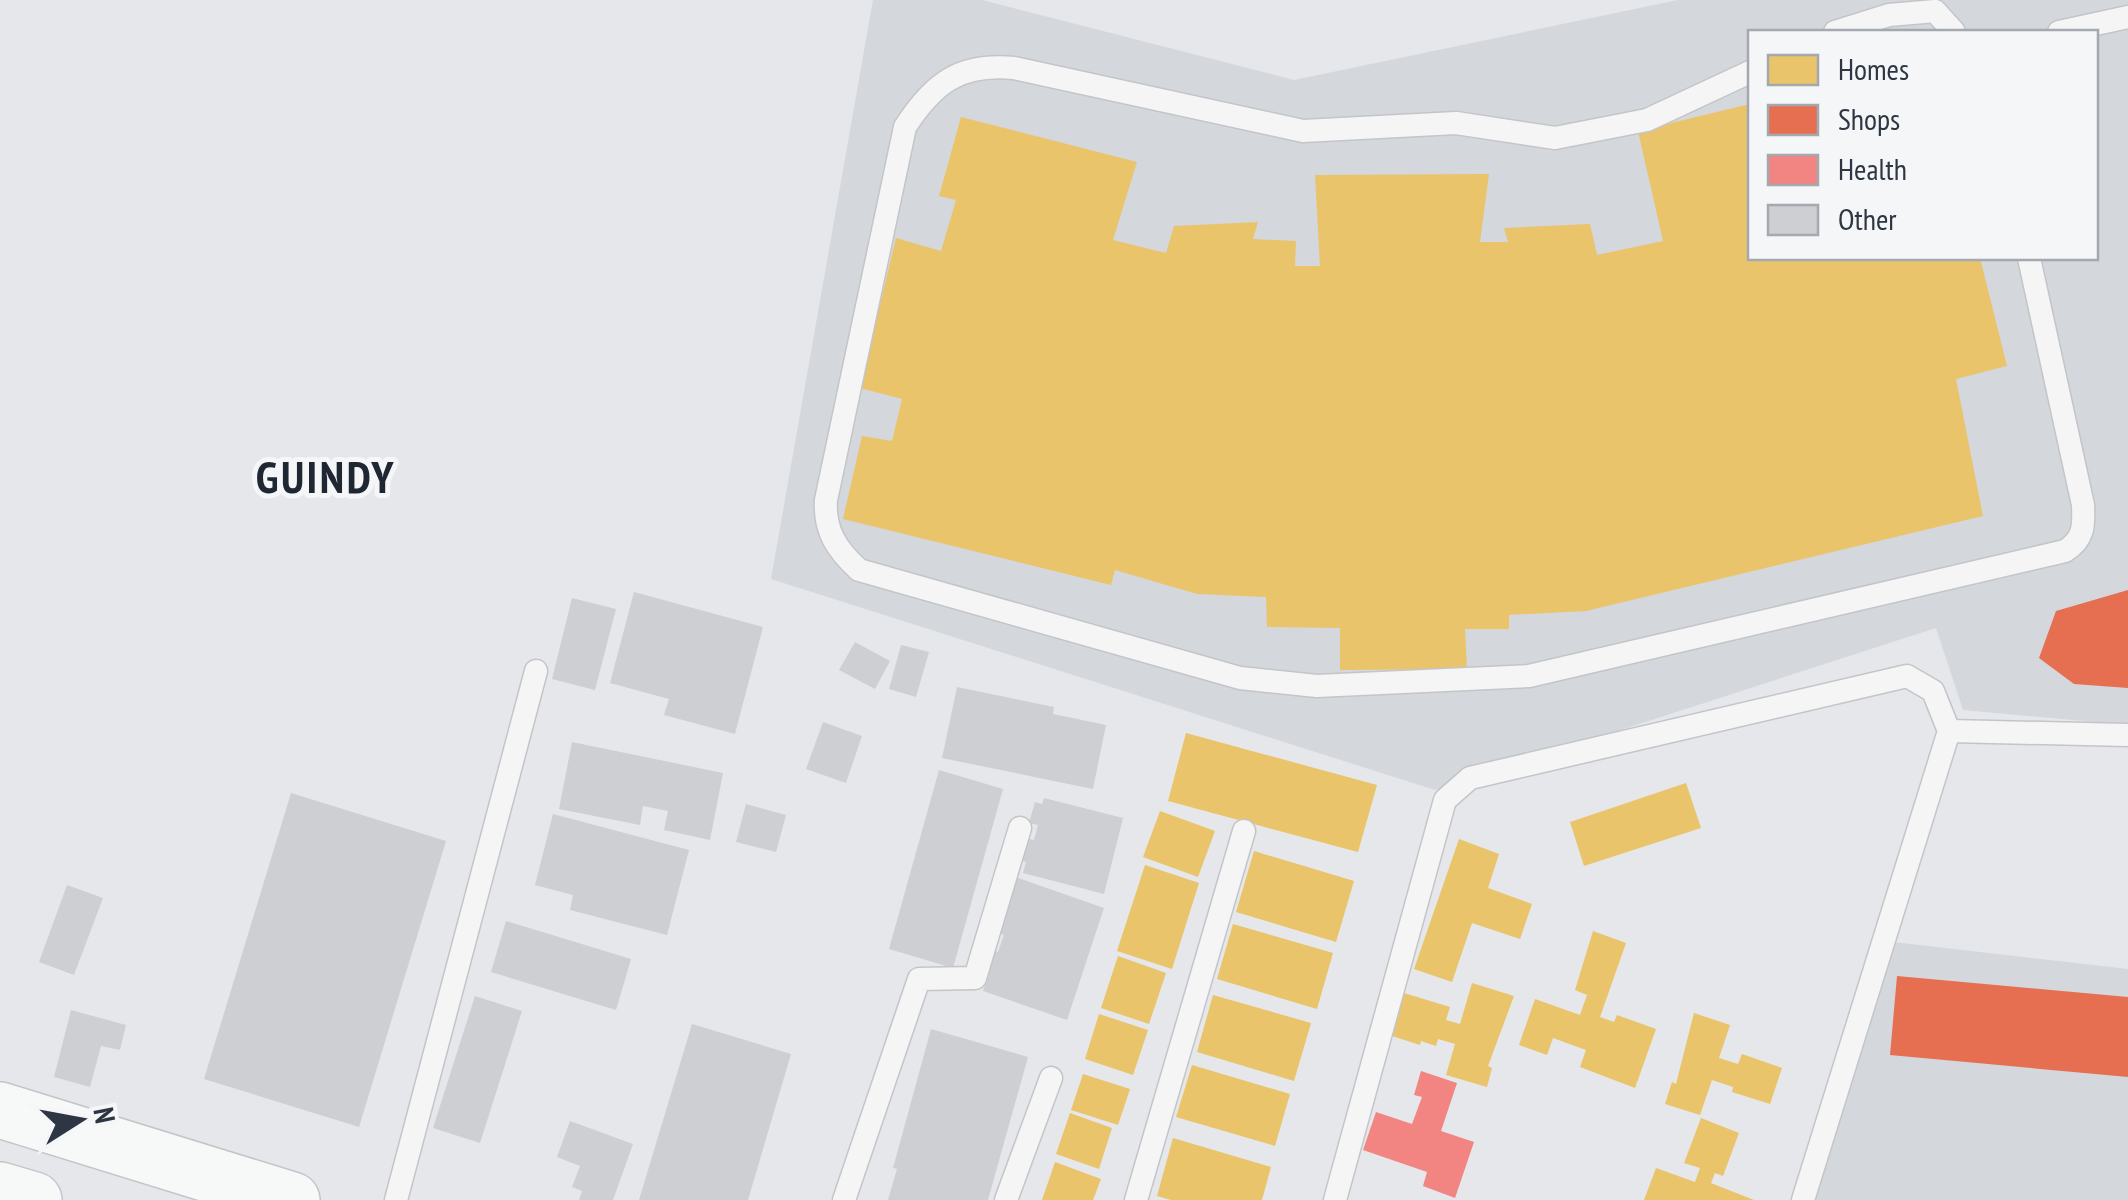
<svg xmlns="http://www.w3.org/2000/svg" width="2128" height="1200" font-family="'PT Sans Narrow',sans-serif">
<style>
.built{fill:#d4d7dc;fill-rule:evenodd}
.homes{fill:#e9c46a}
.shops{fill:#e76f51}
.health{fill:#f28482}
.building{fill:#cecfd2}
.lines{fill:none;stroke-linecap:round;stroke-linejoin:round}
.lane-casing{stroke:#c3c5c8;stroke-width:25}
.secondary-casing{stroke:#c3c5c8;stroke-width:58}
.lane{stroke:#f5f5f6;stroke-width:22}
.secondary{stroke:#f7f8f8;stroke-width:55}
.labels{text-anchor:middle;dominant-baseline:central;stroke-width:10;stroke-linejoin:round;paint-order:stroke}
.district-label{font-size:45px;font-weight:bold;letter-spacing:2.5px;fill:#1f2733;stroke:#f4f6f8}
</style>
<rect width="100%" height="100%" fill="#e5e7ea"/>
<g class="built">
<path d="M873 0H982L1294 80 1678 0H2128V725L1963 710 1936 628 1435 790 771 579ZM1750 32H2096V258H1750Z"/>
<path d="M1876 940 2128 969V1200H1792Z"/>
</g>
<g class="homes">
<path d="M1750 104V258H1980L2007 366 1956 379 1983 516 1586 611 1509 615V629H1465L1467 669 1340 670V628L1267 627 1266 597 1197 594 1115 570 1111 585 843 519 862 436 892 441 902 399 860 388 896 238 941 251 956 200 939 196 961 117 1137 162 1113 240 1166 253 1174 226 1258 222 1253 239 1296 241 1295 266H1320L1315 175 1489 174 1480 242H1508L1504 228 1590 224 1597 255 1663 241 1638 131Z"/>
<path d="M1186 733 1377 785 1358 852 1168 801Z"/>
<path d="M1686 783 1701 828 1584 866 1570 822Z"/>
<path d="M1160 811 1215 831 1198 877 1143 857Z"/>
<path d="M1459 839 1499 854 1488 888 1532 904 1520 939 1472 923 1452 982 1414 969Z"/>
<path d="M1254 851 1354 881 1336 942 1236 912Z"/>
<path d="M1145 865 1199 883 1172 969 1117 951Z"/>
<path d="M1233 924 1333 953 1317 1009 1217 979Z"/>
<path d="M1593 931 1626 943 1600 1017 1614 1022 1617 1015 1656 1029 1635 1088 1580 1067 1586 1050 1553 1038 1547 1055 1519 1045 1535 999 1580 1015 1587 995 1575 990Z"/>
<path d="M1118 956 1166 973 1149 1024 1101 1008Z"/>
<path d="M1472 983 1514 996 1488 1066 1492 1068 1487 1087 1446 1075 1455 1044 1438 1039 1436 1046 1421 1041 1420 1045 1392 1036 1404 993 1450 1007 1446 1020 1460 1024Z"/>
<path d="M1213 995 1311 1023 1294 1081 1197 1052Z"/>
<path d="M1694 1013 1730 1025 1719 1058 1738 1064 1742 1054 1782 1068 1770 1104 1732 1092 1733 1087 1712 1080 1700 1115 1665 1104 1672 1082 1676 1084Z"/>
<path d="M1099 1014 1148 1030 1133 1075 1085 1059Z"/>
<path d="M1192 1065 1290 1094 1275 1146 1176 1117Z"/>
<path d="M1083 1074 1130 1089 1118 1125 1071 1110Z"/>
<path d="M1070 1113 1112 1128 1099 1169 1056 1154Z"/>
<path d="M1701 1118 1739 1133 1723 1176 1715 1173 1711 1183 1754 1200H1644L1656 1168 1695 1182 1700 1168 1684 1163Z"/>
<path d="M1173 1138 1271 1167 1262 1200H1171L1157 1196Z"/>
<path d="M1055 1162 1101 1179 1093 1200H1042Z"/>
</g>
<g class="shops">
<path d="M2128 590V688L2074 684 2039 658 2056 611Z"/>
<path d="M1897 976 2128 997V1077L1890 1055Z"/>
</g>
<path class="health" d="M1421 1071 1457 1083 1441 1131 1474 1142 1455 1198 1423 1186 1427 1172 1363 1150 1376 1112 1412 1124 1422 1097 1414 1095Z"/>
<g class="building">
<path d="M634 592 763 627 735 734 664 715 669 699 610 683Z"/>
<path d="M572 598 616 609 595 690 552 679Z"/>
<path d="M855 642 890 661 875 689 839 670Z"/>
<path d="M901 645 929 652 916 697 889 689Z"/>
<path d="M957 687 1054 707 1053 714 1106 725 1093 789 942 758Z"/>
<path d="M823 722 862 736 846 783 806 769Z"/>
<path d="M572 742 723 773 710 840 664 830 668 811 643 806 640 825 559 809Z"/>
<path d="M939 770 1003 789 953 968 889 949Z"/>
<path d="M291 793 446 841 359 1127 204 1079Z"/>
<path d="M1044 798 1123 818 1104 894 1023 873 1026 862 1019 860 1024 838 1034 840 1038 825 1029 823 1035 802 1042 804Z"/>
<path d="M746 804 786 815 776 852 736 842Z"/>
<path d="M553 814 689 850 667 935 570 910 573 895 535 885Z"/>
<path d="M1015 877 1104 908 1067 1020 983 991 989 974 983 972 991 949 998 952 1004 935 997 932Z"/>
<path d="M67 885 103 898 74 975 39 962Z"/>
<path d="M506 921 631 959 616 1010 491 972Z"/>
<path d="M475 996 522 1011 480 1143 433 1128Z"/>
<path d="M71 1010 126 1025 120 1050 101 1046 90 1087 54 1077Z"/>
<path d="M692 1024 791 1054 748 1200H639Z"/>
<path d="M931 1029 1028 1057 988 1200H888L897 1169 893 1168Z"/>
<path d="M570 1121 633 1144 613 1200H579L582 1191 572 1187 580 1166 557 1157Z"/>
</g>
<g class="lines">
<g class="lane-casing">
<g id="lane">
<path d="M1835 32 1889 15 1935 11 1954 32"/>
<path d="M2059 32 2128 17"/>
<path d="M1750 72 1647 120 1555 138 1456 123 1303 131 1014 68C961 63 934 82 905 127L826 500C824 531 837 550 859 570L1240 678 1317 686 1529 676 2065 551C2084 539 2084 526 2083 505L2029 258"/>
<path d="M1949 731 2128 735"/>
<path d="M396 1200 536 671"/>
<path d="M844 1200 919 979 975 978 1020 828"/>
<path d="M1006 1200 1051 1078"/>
<path d="M1136 1200 1244 831"/>
<path d="M1335 1200 1445 800 1470 778 1907 676 1933 691 1949 731 1803 1200"/>
</g>
</g>
<g class="secondary-casing">
<g id="secondary">
<path d="M0 1110 292 1200"/>
<path d="M0 1190 34 1200"/>
</g>
</g>
<use href="#lane" class="lane"/>
<use href="#secondary" class="secondary"/>
</g>
<g class="labels">
<g class="district-label">
<text x="326" y="476">GUINDY</text>
</g>
</g>
<rect x="1748" y="30" width="350" height="230" fill="#f4f6f8" stroke="#a4a9af" stroke-width="2.5"/>
<rect x="1768" y="55" width="50" height="30" fill="#e9c46a" stroke="#a4a9af" stroke-width="2.5"/>
<text x="1838" y="80" font-size="30" fill="#2d3642">Homes</text>
<rect x="1768" y="105" width="50" height="30" fill="#e76f51" stroke="#a4a9af" stroke-width="2.5"/>
<text x="1838" y="130" font-size="30" fill="#2d3642">Shops</text>
<rect x="1768" y="155" width="50" height="30" fill="#f28482" stroke="#a4a9af" stroke-width="2.5"/>
<text x="1838" y="180" font-size="30" fill="#2d3642">Health</text>
<rect x="1768" y="205" width="50" height="30" fill="#cecfd2" stroke="#a4a9af" stroke-width="2.5"/>
<text x="1838" y="230" font-size="30" fill="#2d3642">Other</text>
<g transform="translate(80 1120) rotate(79)" stroke="#f4f6f8" stroke-width="8" paint-order="stroke">
<path d="M0-8L18 38L0 25L-18 38Z" fill="#2d3642"/>
<text y="-15" font-size="28" font-weight="bold" text-anchor="middle" fill="#2d3642">N</text>
</g>
</svg>
